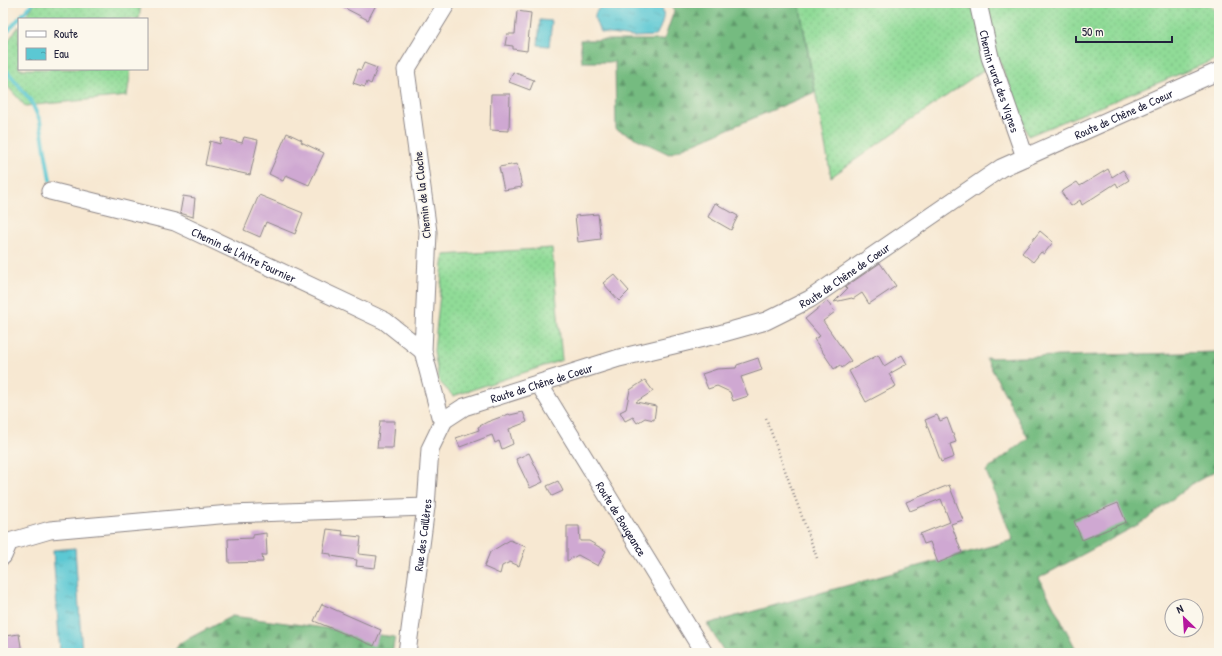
<svg xmlns="http://www.w3.org/2000/svg" width="1222" height="656" font-family="'Patrick Hand',sans-serif">
<style>
.grass{fill:url(#grass-dots);stroke:#597e69}
.forest{fill:url(#forest-firs);stroke:#4b6e5e}
.water{fill:url(#water-ripples);stroke:#3e7587}
.lines{fill:none;stroke-linecap:round;stroke-linejoin:round}
.stream{stroke:#5bc8d3;stroke-width:4}
.building{fill:#cfa8d2}
.minor-casing{stroke:#8c8586;stroke-width:19}
.path{stroke:#8c8586;stroke-width:2.5;stroke-dasharray:1 3;stroke-linecap:butt}
.minor{stroke:#fff;stroke-width:17}
.labels{text-anchor:middle;dominant-baseline:central;stroke-width:3.5;stroke-linejoin:round;paint-order:stroke}
.street-label{font-size:12px;fill:#22223b;stroke:#fbf7ec}
</style>
<defs>
<pattern id="grass-dots" width="8" height="8" patternUnits="userSpaceOnUse"><rect width="8" height="8" fill="#90db97"/><path d="M2 2h.1M6 6h.1" fill="none" stroke="#7cbc83" stroke-width="1.8" stroke-linecap="round"/></pattern>
<pattern id="forest-firs" width="22" height="20" patternUnits="userSpaceOnUse"><rect width="22" height="20" fill="#74bb80"/><path d="M5 1l3.5 6h-7zM16 11l3.5 6h-7z" fill="#5f986a"/></pattern>
<pattern id="water-ripples" width="26" height="14" patternUnits="userSpaceOnUse"><rect width="26" height="14" fill="#5bc8d3"/><path d="M2 4q2-2 4 0t4 0M15 11q2-2 4 0t4 0" fill="none" stroke="#4ba2ac"/></pattern>
</defs>
<rect width="100%" height="100%" fill="#fbf7ec"/>
<filter id="ink" filterUnits="userSpaceOnUse"><feTurbulence type="fractalNoise" baseFrequency=".025" numOctaves="2"/><feDisplacementMap in="SourceGraphic" scale="8" xChannelSelector="R" yChannelSelector="G"/><feConvolveMatrix kernelMatrix="1 2 1 2 8 2 1 2 1" color-interpolation-filters="sRGB"/></filter>
<filter id="wash" filterUnits="userSpaceOnUse"><feTurbulence type="fractalNoise" baseFrequency=".012" numOctaves="4" result="noise"/><feDisplacementMap in="SourceGraphic" scale="16" xChannelSelector="R" yChannelSelector="G"/><feGaussianBlur stdDeviation="0.9" result="paint"/><feColorMatrix in="noise" values="0 0 0 0 0 0 0 0 0 0 0 0 0 0 0 0 0 1.4 0 .05"/><feComposite in="paint" operator="in"/></filter>
<g filter="url(#wash)">
<rect width="100%" height="100%" fill="#f7e8d2"/>
<g class="grass">
<path d="M35 3H141L139 19H24Z"/>
<path d="M799 3H1209L1219 17V58L1028 136 999 59 831 177Z"/>
<path d="M19 26V69H131L127 96 25 106 3 81V48Z"/>
<path d="M552 248 562 360 453 396 439 381 434 351 444 255Z"/>
</g>
<g class="forest">
<path d="M672 3H799L815 92 669 154 616 129 615 62H582L580 40H664L674 11Z"/>
<path d="M1219 352V469L1192 484 1141 523 1039 578 1078 653H725L707 624 1013 540 986 471 1028 438 986 358Z"/>
<path d="M232 616 395 637 392 653H173L180 643Z"/>
</g>
<g class="water">
<path d="M612 3H659C668 13 661 26 656 36L633 37 602 33C590 17 593 7 612 3Z"/>
<path d="M540 20 552 21 549 46 538 45Z"/>
<path d="M75 548 82 653H60L53 550Z"/>
</g>
<g class="lines">
<g class="stream">
<path d="M3 36 33 3"/>
<path d="M3 66 31 101 40 121 50 180"/>
</g>
</g>
<g id="blocks">
<g class="building">
<path d="M335 3H377L368 20Z"/>
<path d="M517 11 531 13 527 51 513 49V46L505 45 507 34H515Z"/>
<path d="M364 63 377 68 371 84 367 82 365 87 353 83 358 69 361 70Z"/>
<path d="M513 72 534 80 530 90 509 82Z"/>
<path d="M491 94H510L509 131 490 130Z"/>
<path d="M287 133 302 140 301 142 324 153 309 185 286 175 283 181 269 174Z"/>
<path d="M244 137 258 140 250 175 205 165 210 141 220 144 221 138 242 143Z"/>
<path d="M517 164 522 187 504 190 499 167Z"/>
<path d="M1108 169 1112 177 1123 170 1129 180 1118 187 1116 183 1082 205 1080 200 1071 206 1061 192 1077 182 1080 186Z"/>
<path d="M259 195 303 213 295 234 266 222 260 237 244 230Z"/>
<path d="M183 196 195 198 193 217 180 213Z"/>
<path d="M715 203 738 216 731 230 708 217Z"/>
<path d="M598 214 601 239 578 242 575 216Z"/>
<path d="M1040 231 1053 242 1044 254 1041 252 1033 262 1022 253Z"/>
<path d="M880 263 896 286 869 304 862 293 853 299 852 298 834 302 847 289 845 287Z"/>
<path d="M614 274 629 291 619 301 603 283Z"/>
<path d="M827 301 835 312 823 321 851 361 842 368 840 365 834 369 814 339 820 336 805 319Z"/>
<path d="M878 355 884 366 902 355 907 364 889 374 896 386 866 402 849 371Z"/>
<path d="M758 358 762 370 741 377 748 396 733 401 730 392 717 386 708 389 702 374 717 369 736 368 737 365Z"/>
<path d="M645 380 653 391 636 402 656 406 654 420 645 418 637 423 633 417 625 421 620 412 626 409 630 390Z"/>
<path d="M523 412 527 422 509 429 513 444 502 449 499 441 495 443 492 435 460 447 456 438 479 430 478 427 487 422 509 414 510 415Z"/>
<path d="M937 415 940 421 947 418 956 442 950 444 954 457 941 462 925 420Z"/>
<path d="M380 421H395L393 448H377Z"/>
<path d="M529 453 543 482 530 488 516 459Z"/>
<path d="M558 481 563 491 552 496 547 486Z"/>
<path d="M949 485 963 520 951 524 962 553 938 563 930 542 924 544 920 534 950 522 941 499 910 511 906 502Z"/>
<path d="M1118 503 1126 522 1082 540 1074 521Z"/>
<path d="M567 526H579L580 541H589L606 551 598 566 578 555 567 561Z"/>
<path d="M327 529 343 531 342 535 361 537 359 554 377 556 375 568 356 566 357 560 331 556V554L323 553Z"/>
<path d="M266 533 267 555H262L263 562 229 563 228 539 253 538V535Z"/>
<path d="M510 540 526 547 519 566 510 562 502 566 500 574 484 567 490 552Z"/>
<path d="M322 604 381 630 374 646 314 621Z"/>
<path d="M19 634 22 653H8L5 636Z"/>
</g>
</g>
</g>
<g filter="url(#ink)">
<use href="#blocks" fill-opacity="0" stroke="#8c8586" stroke-width="1"/>
<g class="lines">
<g class="minor-casing">
<g id="minor">
<path id="s1" d="M978 3 990 57 1025 157"/>
<path id="s2" d="M50 191 175 222 385 321 423 351"/>
<path id="s3" d="M539 384 704 653"/>
<path id="s4" d="M444 420 464 407 619 358 716 335 766 321 810 299 1001 168 1219 71"/>
<path d="M444 420 440 416 423 351 428 232 406 70 447 3"/>
<path d="M3 556 9 542 50 530 230 514 426 507"/>
<path id="s5" d="M407 653 426 507 430 449 444 420"/>
</g>
</g>
<path class="path" d="M766 418 817 558"/>
<use href="#minor" class="minor"/>
</g>
</g>
<g class="labels">
<g class="street-label">
<text stroke="none"><textPath href="#s1" startOffset="81">Chemin rural des Vignes</textPath></text>
<text stroke="none"><textPath href="#s4" startOffset="753">Route de Chêne de Coeur</textPath></text>
<text transform="translate(422 195) rotate(-96)">Chemin de la Cloche</text>
<text stroke="none"><textPath href="#s2" startOffset="205">Chemin de l'Aitre Fournier</textPath></text>
<text stroke="none"><textPath href="#s4" startOffset="429">Route de Chêne de Coeur</textPath></text>
<text stroke="none"><textPath href="#s4" startOffset="105">Route de Chêne de Coeur</textPath></text>
<text stroke="none"><textPath href="#s3" startOffset="158">Route de Bougeance</textPath></text>
<text stroke="none"><textPath href="#s5" startOffset="119">Rue des Caillères</textPath></text>
</g>
</g>
<rect width="1222" height="656" fill="none" stroke="#fbf7ec" stroke-width="16"/>
<rect x="18" y="18" width="130" height="52" fill="#fbf7ec" stroke="#a4a2a5"/>
<rect x="26" y="31" width="20" height="6" fill="#ffffff" stroke="#a4a2a5"/>
<text x="54" y="38" font-size="12" fill="#22223b">Route</text>
<rect x="26" y="48" width="20" height="12" fill="url(#water-ripples)" stroke="#a4a2a5"/>
<text x="54" y="58" font-size="12" fill="#22223b">Eau</text>
<g transform="translate(1184 618) rotate(335)"><circle r="19" fill="#fbf7ec" stroke="#a4a2a5"/>
<path d="M0-3L7 15L0 10L-7 15Z" fill="#b5179e"/>
<text y="-6" font-size="11" font-weight="bold" text-anchor="middle" fill="#22223b">N</text>
</g>
<path d="M1076 36v6h96v-6" fill="none" stroke="#22223b" stroke-width="2"/>
<text x="1082" y="36" font-size="12" fill="#22223b" stroke="#fbf7ec" stroke-width="3" paint-order="stroke">50 m</text>
</svg>
